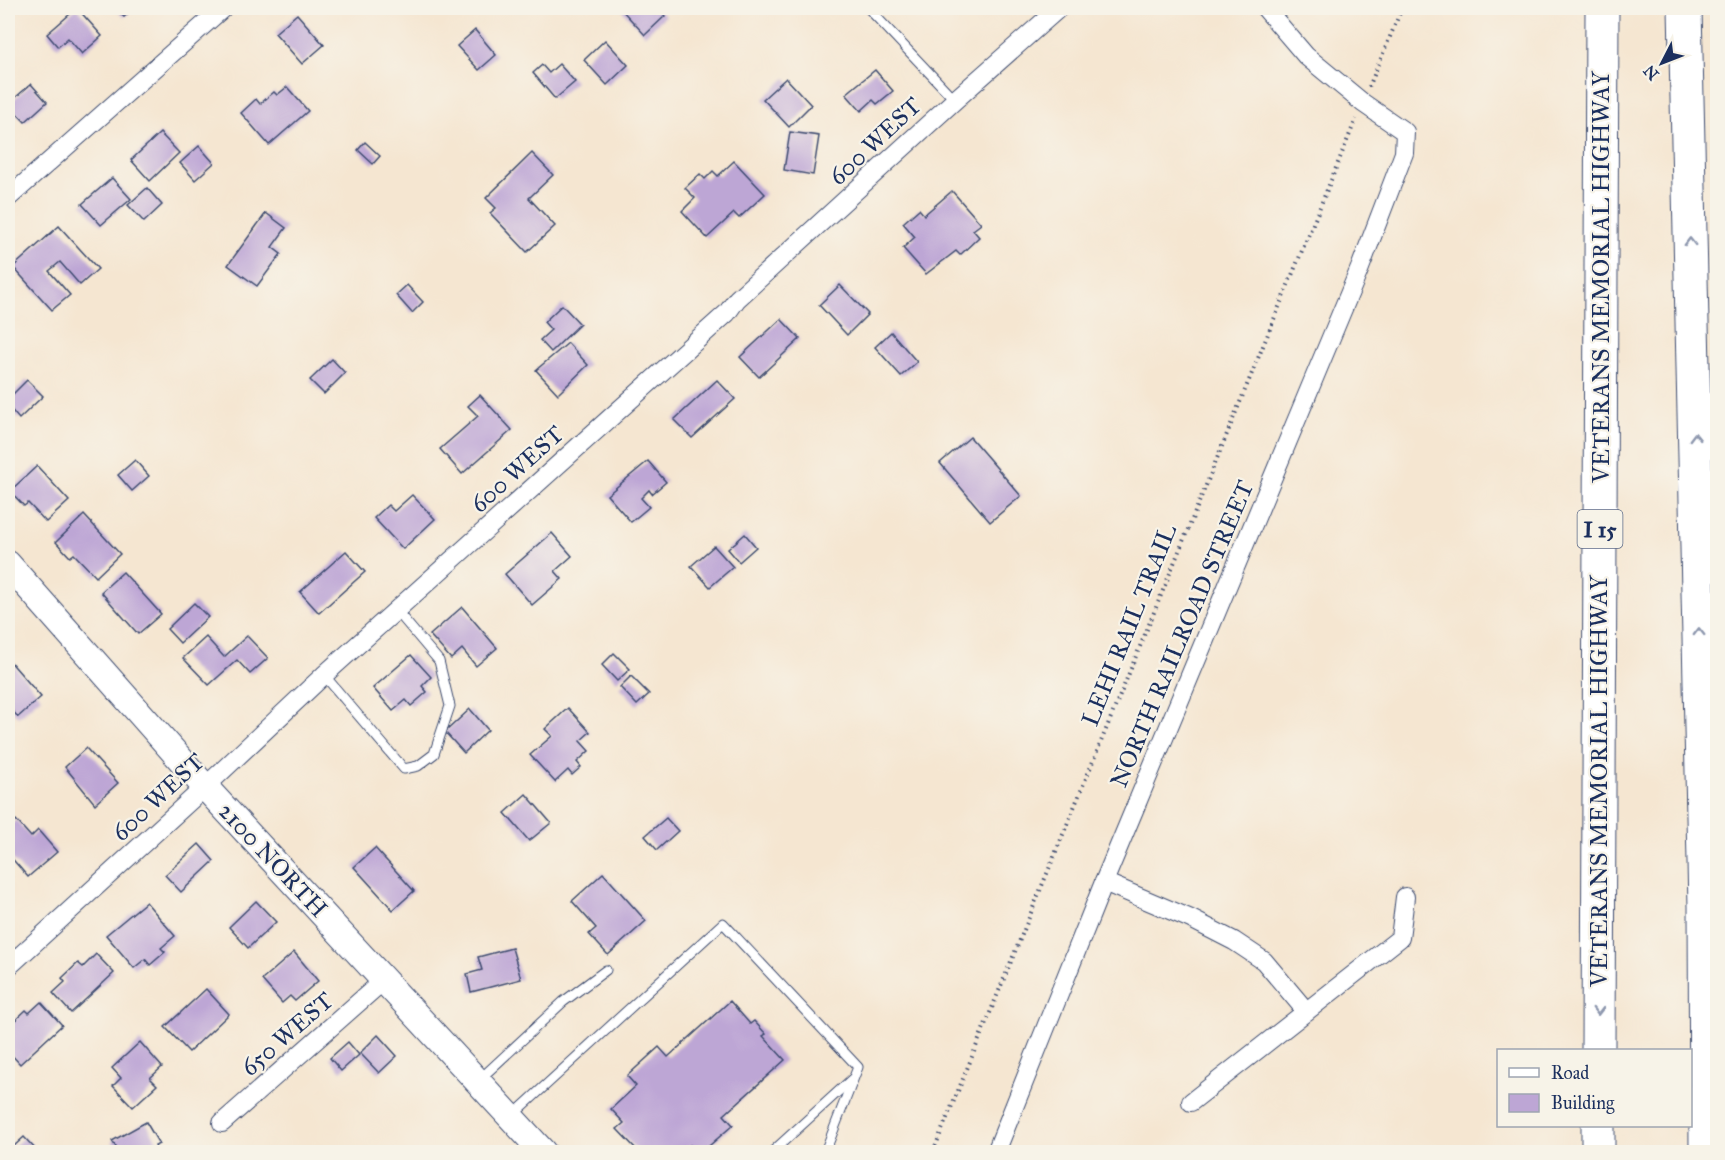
<svg xmlns="http://www.w3.org/2000/svg" width="1725" height="1160" font-family="'IM FELL Great Primer',serif">
<style>
.building{fill:#bda6d5}
.lines{fill:none;stroke-linecap:round;stroke-linejoin:round}
.lane-casing{stroke:#3c4a6f;stroke-width:11}
.street-casing{stroke:#3c4a6f;stroke-width:20}
.secondary-casing{stroke:#3c4a6f;stroke-width:28}
.highway-casing{stroke:#3c4a6f;stroke-width:35}
.path{stroke:#3c4a6f;stroke-width:4;stroke-dasharray:1.5 4.5;stroke-linecap:butt}
.lane{stroke:#fff;stroke-width:9}
.street{stroke:#fff;stroke-width:18}
.secondary{stroke:#fff;stroke-width:26}
.highway{stroke:#fff;stroke-width:33}
.oneway{stroke:#8d97ae}
.labels{text-anchor:middle;dominant-baseline:central;stroke-width:4.5;stroke-linejoin:round;paint-order:stroke}
.shield{fill:#f7f3e8;stroke:#5d6a87;stroke-width:1.5}
.shield-label{font-size:22px;font-weight:bold;fill:#1b2f5e}
.street-label{font-size:24px;fill:#1b2f5e;stroke:#f7f3e8}
</style>
<rect width="100%" height="100%" fill="#f7f3e8"/>
<filter id="ink" filterUnits="userSpaceOnUse"><feTurbulence type="fractalNoise" baseFrequency=".0167" numOctaves="2"/><feDisplacementMap in="SourceGraphic" scale="12" xChannelSelector="R" yChannelSelector="G"/><feConvolveMatrix kernelMatrix="1 2 1 2 8 2 1 2 1" color-interpolation-filters="sRGB"/></filter>
<filter id="wash" filterUnits="userSpaceOnUse"><feTurbulence type="fractalNoise" baseFrequency=".008" numOctaves="4" result="noise"/><feDisplacementMap in="SourceGraphic" scale="24" xChannelSelector="R" yChannelSelector="G"/><feGaussianBlur stdDeviation="1.35" result="paint"/><feColorMatrix in="noise" values="0 0 0 0 0 0 0 0 0 0 0 0 0 0 0 0 0 1.4 0 .05"/><feComposite in="paint" operator="in"/></filter>
<g filter="url(#wash)">
<rect width="100%" height="100%" fill="#f5e6d1"/>
<g id="blocks">
<g class="building">
<path d="M77 8 102 36 82 54 68 38 58 47 47 34Z"/>
<path d="M114 8H134L124 17Z"/>
<path d="M620 8H658L665 16 645 35Z"/>
<path d="M297 14 324 45 302 64 275 33Z"/>
<path d="M475 30 496 55 479 70 457 46Z"/>
<path d="M605 40 628 65 607 85 584 60Z"/>
<path d="M559 64 575 82 555 99 533 73 542 65 549 73Z"/>
<path d="M875 70 893 91 877 104 873 100 861 111 846 94Z"/>
<path d="M786 78 811 105 789 127 763 99Z"/>
<path d="M31 84 47 102 25 122 8 104Z"/>
<path d="M287 87 308 111 269 145 241 113 256 99 260 104 274 92 277 95Z"/>
<path d="M790 132 819 136 813 175 784 170Z"/>
<path d="M160 133 179 153 150 181 131 160Z"/>
<path d="M365 142 380 156 373 164 358 150Z"/>
<path d="M199 146 214 163 195 180 180 163Z"/>
<path d="M532 153 553 175 529 198 555 226 527 252 490 213 496 208 486 198Z"/>
<path d="M734 161 765 194 739 218 734 213 707 238 682 211 695 198 685 188 700 174 705 179 713 171 718 176Z"/>
<path d="M112 178 131 199 101 225 82 204Z"/>
<path d="M147 188 162 205 144 222 128 205Z"/>
<path d="M952 191 981 224 973 230 979 237 960 255 956 251 926 274 903 248 915 237 903 223 919 209 924 215Z"/>
<path d="M266 213 286 228 272 247 281 254 257 286 228 265Z"/>
<path d="M59 226 98 269 80 285 60 262 49 271 70 295 52 310 13 267Z"/>
<path d="M407 285 423 302 412 313 396 295Z"/>
<path d="M840 285 868 314 847 335 819 305Z"/>
<path d="M562 305 580 324 551 352 540 340 551 330 544 322Z"/>
<path d="M781 319 800 339 759 377 740 357Z"/>
<path d="M891 332 917 362 901 376 875 347Z"/>
<path d="M568 343 588 365 558 394 536 370Z"/>
<path d="M332 359 345 373 324 394 310 380Z"/>
<path d="M27 380 43 396 19 419 8 406V399Z"/>
<path d="M717 380 735 399 692 438 674 420Z"/>
<path d="M480 395 512 430 462 474 440 449 478 416 468 406Z"/>
<path d="M970 437 1021 496 990 522 940 463Z"/>
<path d="M135 460 149 476 132 491 118 475Z"/>
<path d="M648 461 666 482 652 494 649 490 641 498 649 507 631 522 607 495Z"/>
<path d="M37 466 69 501 46 522 28 503 24 506 10 491Z"/>
<path d="M412 495 435 519 403 549 374 518 388 505 394 511Z"/>
<path d="M84 515 120 554 96 577 74 554 70 557 56 542Z"/>
<path d="M552 533 572 556 555 571 562 579 532 605 505 574Z"/>
<path d="M745 534 756 547 739 562 728 549Z"/>
<path d="M714 546 733 567 710 587 691 566Z"/>
<path d="M346 551 365 572 319 613 300 592Z"/>
<path d="M123 572 161 614 138 634 101 592Z"/>
<path d="M194 603 208 617 180 643 167 629Z"/>
<path d="M462 607 497 648 476 666 462 649 451 659 430 635Z"/>
<path d="M247 636 268 658 250 674 237 660 209 685 183 658 206 637 224 657Z"/>
<path d="M614 653 630 669 617 681 602 665Z"/>
<path d="M411 655 431 677 422 686 427 692 411 706 406 700 393 711 373 688Z"/>
<path d="M8 659 41 697 18 717 8 706Z"/>
<path d="M631 676 649 694 637 705 620 687Z"/>
<path d="M568 708 590 732 580 741 589 751 577 762 581 767 572 775 568 770 555 782 530 755 552 736 545 729Z"/>
<path d="M470 709 488 730 464 753 445 732Z"/>
<path d="M86 748 118 783 95 804 65 767Z"/>
<path d="M526 794 551 823 529 841 505 813Z"/>
<path d="M666 818 678 831 657 850 645 836Z"/>
<path d="M16 820 31 837 38 830 57 852 28 877 8 854V828Z"/>
<path d="M199 844 214 861 181 892 165 875Z"/>
<path d="M375 848 414 891 393 910 354 867Z"/>
<path d="M603 873 646 921 608 955 589 934 596 928 572 901Z"/>
<path d="M256 901 276 922 248 948 229 927Z"/>
<path d="M146 902 175 936 161 948 165 952 150 965 145 959 134 968 106 935Z"/>
<path d="M512 948 521 979 471 992 467 974 482 970 478 957Z"/>
<path d="M294 952 318 981 295 1001 290 996 282 1003 262 980Z"/>
<path d="M96 954 114 973 71 1013 53 993 65 982 62 978 78 963 83 967Z"/>
<path d="M206 989 229 1014 189 1052 165 1027Z"/>
<path d="M730 1001 750 1024 754 1021 766 1034 763 1036 785 1060 724 1115 733 1125 702 1152H696L690 1145 682 1152H639L617 1129 624 1123 611 1109 636 1086 627 1076 659 1047 668 1057Z"/>
<path d="M41 1002 62 1025 20 1064 8 1051V1027L26 1010 29 1013Z"/>
<path d="M378 1035 397 1056 379 1073 360 1053Z"/>
<path d="M140 1042 162 1067 150 1078 157 1085 133 1107 113 1086 121 1078 112 1068Z"/>
<path d="M348 1042 359 1055 341 1071 330 1058Z"/>
<path d="M146 1122 159 1144 155 1146 158 1152H119L112 1141Z"/>
<path d="M24 1137 38 1152H8V1141L13 1147Z"/>
</g>
</g>
</g>
<g filter="url(#ink)">
<use href="#blocks" fill-opacity="0" stroke="#3c4a6f" stroke-width="1.5"/>
<g class="lines">
<g class="lane-casing">
<g id="lane">
<path d="M868 8 955 100"/>
<path d="M324 675 404 769 418 766 434 754 450 706 439 661 396 610"/>
<path d="M479 1080 563 1002 606 970"/>
<path d="M512 1116 723 923 858 1067 825 1152"/>
<path d="M772 1152 852 1079"/>
</g>
</g>
<g class="street-casing">
<g id="street">
<path d="M8 198 223 8"/>
<path d="M1104 882 1191 919 1234 941 1264 961 1306 1011"/>
<path d="M8 967 205 787 324 675 727 313 737 299 955 100 1059 8"/>
<path d="M1191 1102 1400 938 1405 897"/>
<path d="M222 1123 384 980"/>
<path d="M996 1152 1104 882 1360 268 1404 153 1405 132 1363 103 1306 56 1265 8"/>
</g>
</g>
<g class="secondary-casing">
<path id="secondary" d="M8 564 205 787 543 1152"/>
</g>
<g class="highway-casing">
<g id="highway">
<path d="M1685 8 1705 907 1706 1152"/>
<path d="M1598 1050 1602 8"/>
<path d="M1598 1126V1152"/>
</g>
</g>
<g class="path">
<path d="M1369 87 1402 8"/>
<path d="M933 1152 1356 119"/>
</g>
<use href="#lane" class="lane"/>
<use href="#street" class="street"/>
<use href="#secondary" class="secondary"/>
<use href="#highway" class="highway"/>
</g>
<defs><path id="oneway-chevron" d="M-2-3.5L2.5 0L-2 3.5" fill="none" stroke-width="1.6" stroke-linecap="round" stroke-linejoin="round" transform="scale(1.5)"/></defs>
<g class="oneway">
<use href="#oneway-chevron" transform="translate(1690 242) rotate(-91)"/>
<use href="#oneway-chevron" transform="translate(1695 437) rotate(-91)"/>
<use href="#oneway-chevron" transform="translate(1699 632) rotate(-91)"/>
<use href="#oneway-chevron" transform="translate(1598 1011) rotate(90)"/>
</g>
</g>
<g class="labels">
<rect class="shield" x="1577.5" y="510" width="45" height="38" rx="4.5"/>
<g class="shield-label">
<text x="1600" y="529">I 15</text>
</g>
<g class="street-label">
<text transform="translate(875 141) rotate(-43)">600 WEST</text>
<text transform="translate(1601 277) rotate(-90)">VETERANS MEMORIAL HIGHWAY</text>
<text transform="translate(517 469) rotate(-42)">600 WEST</text>
<text transform="translate(1129 625) rotate(-68)">LEHI RAIL TRAIL</text>
<text transform="translate(1182 634) rotate(-67)">NORTH RAILROAD STREET</text>
<text transform="translate(1599 781) rotate(-90)">VETERANS MEMORIAL HIGHWAY</text>
<text transform="translate(158 797) rotate(-43)">600 WEST</text>
<text transform="translate(273 860) rotate(47)">2100 NORTH</text>
<text transform="translate(287 1034) rotate(-41)">650 WEST</text>
</g>
</g>
<rect width="1725" height="1160" fill="none" stroke="#f7f3e8" stroke-width="30"/>
<rect x="1497" y="1049" width="195" height="78" fill="#f7f3e8" stroke="#9fa5b1" stroke-width="1.5"/>
<rect x="1509" y="1068" width="30" height="9" fill="#ffffff" stroke="#9fa5b1" stroke-width="1.5"/>
<text x="1551" y="1079" font-size="18" fill="#1b2f5e">Road</text>
<rect x="1509" y="1094" width="30" height="18" fill="#bda6d5" stroke="#9fa5b1" stroke-width="1.5"/>
<text x="1551" y="1109" font-size="18" fill="#1b2f5e">Building</text>
<g transform="translate(1662 63) rotate(228)" stroke="#f7f3e8" stroke-width="4.5" paint-order="stroke">
<path d="M0-4.5L10 22L0 15L-10 22Z" fill="#1b2f5e"/>
<text y="-9" font-size="16" font-weight="bold" text-anchor="middle" fill="#1b2f5e">N</text>
</g>
</svg>
